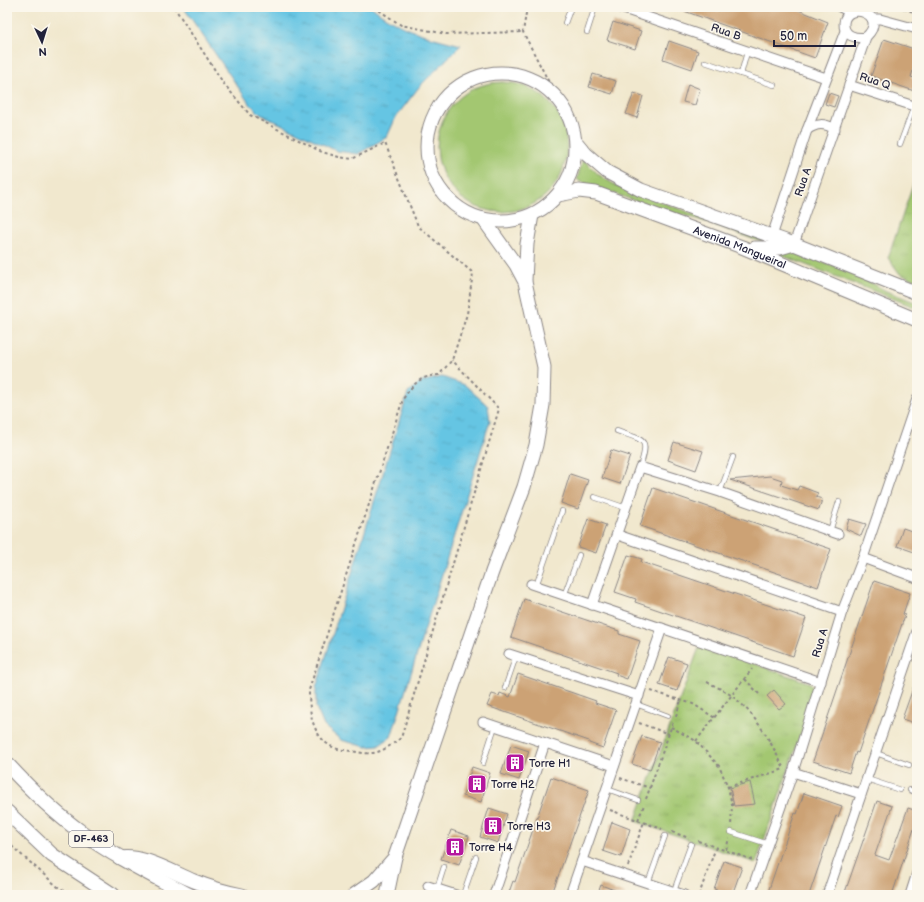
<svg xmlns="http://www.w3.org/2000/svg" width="924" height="902" font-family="'Balsamiq Sans',sans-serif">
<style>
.grass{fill:#a3c771;stroke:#627456}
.park{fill:url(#park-tufts);stroke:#627456}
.water{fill:url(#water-ripples);stroke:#44748f}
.building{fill:#cca275}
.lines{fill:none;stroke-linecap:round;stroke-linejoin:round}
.lane-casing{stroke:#8a8584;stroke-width:6}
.street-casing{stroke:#8a8584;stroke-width:11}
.secondary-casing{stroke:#8a8584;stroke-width:15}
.primary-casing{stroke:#8a8584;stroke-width:16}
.path{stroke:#8a8584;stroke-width:2;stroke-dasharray:3 3;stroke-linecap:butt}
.lane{stroke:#fff;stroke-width:4.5}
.street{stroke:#fff;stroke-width:9}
.secondary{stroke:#fff;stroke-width:13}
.primary{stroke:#fff;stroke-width:14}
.labels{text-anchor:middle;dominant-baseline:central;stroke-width:3.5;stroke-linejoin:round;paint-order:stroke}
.shield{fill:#fbf7ec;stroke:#636270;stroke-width:1}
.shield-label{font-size:10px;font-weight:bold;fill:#22223b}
.street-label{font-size:11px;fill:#22223b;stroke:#fbf7ec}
.poi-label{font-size:11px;fill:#22223b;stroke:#fbf7ec;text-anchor:start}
</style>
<defs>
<pattern id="park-tufts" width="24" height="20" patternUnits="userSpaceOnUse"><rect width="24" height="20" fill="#a3c771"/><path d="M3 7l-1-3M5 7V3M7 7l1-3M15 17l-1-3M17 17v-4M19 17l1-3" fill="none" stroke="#8cab63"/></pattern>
<pattern id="water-ripples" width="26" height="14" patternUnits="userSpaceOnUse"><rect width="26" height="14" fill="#65c5e3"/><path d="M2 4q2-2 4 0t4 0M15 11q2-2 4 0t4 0" fill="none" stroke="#57a9c4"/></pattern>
</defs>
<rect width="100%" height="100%" fill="#fbf7ec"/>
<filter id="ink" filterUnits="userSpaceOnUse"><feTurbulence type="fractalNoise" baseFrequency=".025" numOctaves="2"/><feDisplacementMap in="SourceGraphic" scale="8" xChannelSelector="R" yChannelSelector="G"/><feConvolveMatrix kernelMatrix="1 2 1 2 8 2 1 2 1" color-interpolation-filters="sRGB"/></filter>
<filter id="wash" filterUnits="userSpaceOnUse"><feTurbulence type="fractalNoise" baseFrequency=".012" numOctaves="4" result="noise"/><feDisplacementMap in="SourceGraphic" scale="16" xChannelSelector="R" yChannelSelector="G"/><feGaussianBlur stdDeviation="0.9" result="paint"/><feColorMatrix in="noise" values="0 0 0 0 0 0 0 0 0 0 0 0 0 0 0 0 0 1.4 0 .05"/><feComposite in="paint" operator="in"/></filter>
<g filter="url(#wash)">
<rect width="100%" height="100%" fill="#f1e8ce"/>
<g class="grass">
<circle cx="502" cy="147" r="65"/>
<path d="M583 159 599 175 615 185 778 245 756 240 694 218 658 209 579 181 577 179Z"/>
<path d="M790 250 854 273 886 291 917 303V308L778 254Z"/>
</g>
<g class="park">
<path d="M917 173V281L900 274 888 258Z"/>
<path d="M700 645 810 683 814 688 815 694 756 863 635 821Z"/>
</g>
<g class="water">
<path d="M185 7H372C398 29 429 37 461 45L419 87 396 117 387 137 358 154 337 151 260 114 249 103 186 11Z"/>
<path d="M442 377 465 385 488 406 490 421 391 737 378 746 367 747 341 740 324 726 316 707V688L408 393 421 382Z"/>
</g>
<g id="blocks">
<g class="building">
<path d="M673 7H708L719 11 720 7H791L828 22 815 58Z"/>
<path d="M613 22 641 31 635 49 607 40Z"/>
<path d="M884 39 917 50V58L911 77 917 79V92L871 76Z"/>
<path d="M669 41 698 51 692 69 663 59Z"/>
<path d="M593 74 616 81 612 94 589 87Z"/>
<path d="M688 84 700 89 695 105 683 102Z"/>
<path d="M634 93 643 96 637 118 626 114Z"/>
<path d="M829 93 838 96 834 107 825 104Z"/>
<path d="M674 442 703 451 696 470 668 460Z"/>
<path d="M611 450 630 456 620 484 602 478Z"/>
<path d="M570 474 588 480 578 509 561 503Z"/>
<path d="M770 476 782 480 781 485 797 490 799 486 818 493 816 497 822 499 819 510 730 480Z"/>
<path d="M653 488 831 549 818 587 640 526Z"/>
<path d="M588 519 606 525 596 553 578 547Z"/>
<path d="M849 519 866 524 861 536 846 529Z"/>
<path d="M903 528 917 533V553L897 546Z"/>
<path d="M628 555 642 559 641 562 806 618 793 656 635 602 636 599 615 592Z"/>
<path d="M874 581 910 593 903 614 905 615 858 753 856 752 849 773 813 761Z"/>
<path d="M524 599 604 626 619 631V634L640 641 627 679 616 675 617 673 511 637Z"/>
<path d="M669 657 687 663 677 691 659 685Z"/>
<path d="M518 674 596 701 595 703 616 710 603 748 589 743V741L487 706 492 694 499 696 500 693 510 697Z"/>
<path d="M916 680 917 681V724L902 719Z"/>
<path d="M774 690 786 704 779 709 767 696Z"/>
<path d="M642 736 660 742 650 770 632 764Z"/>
<path d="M511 745 529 751 519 780 501 774Z"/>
<path d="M472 767 490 773 481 802 463 796Z"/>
<path d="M551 777 589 790 554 888 550 895H508L513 881 515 882Z"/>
<path d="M750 782 755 804 734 806 730 788Z"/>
<path d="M804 793 842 806 838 817 836 816 809 895H767L795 813 797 814Z"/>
<path d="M877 801 892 806 875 855 889 860 908 808 917 811V821L913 832 892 895H844Z"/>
<path d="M489 808 507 814 498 843 480 837Z"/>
<path d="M612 822 630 829 621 857 603 851Z"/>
<path d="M451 830 469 836 459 865 441 859Z"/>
<path d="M724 861 742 867 732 895 714 889Z"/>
<path d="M601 885 625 894V895H597Z"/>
</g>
</g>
</g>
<g filter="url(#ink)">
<use href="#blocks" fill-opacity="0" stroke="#8a8584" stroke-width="1"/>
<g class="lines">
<g class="lane-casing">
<g id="lane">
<path d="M565 23 571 7"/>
<path d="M587 32 595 7"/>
<path d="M705 62 774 85"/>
<path d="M741 74 747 52"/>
<path d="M900 144 914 106"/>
<path d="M617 431C644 441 650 437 640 467"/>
<path d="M720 492 733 457"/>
<path d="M594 497 626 508"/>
<path d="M830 531 839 502"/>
<path d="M536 586 562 511"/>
<path d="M564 596 579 555"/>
<path d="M505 688 516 656"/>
<path d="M636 704 668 716"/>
<path d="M876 753 909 765"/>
<path d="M483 763 495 726"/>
<path d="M867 779 900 790"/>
<path d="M607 789 638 800"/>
<path d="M910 790 917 793"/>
<path d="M731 832 768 844"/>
<path d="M648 883 665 836"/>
<path d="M437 889 444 867"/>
<path d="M674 891 691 844"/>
<path d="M463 895 476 857"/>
</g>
</g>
<g class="street-casing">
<g id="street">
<path d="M618 7 826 78"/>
<path d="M840 7 850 12"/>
<path d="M872 19H880L917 29"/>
<path d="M849 85 917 107"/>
<path d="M807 130C817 123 824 123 835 129"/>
<path d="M772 236 807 130 845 31"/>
<path d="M794 244 866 37C890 14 846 0 844 23 843 36 856 39 866 37"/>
<path d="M618 535 842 612"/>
<path d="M863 558 917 578"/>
<path d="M531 584 821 682"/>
<path d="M592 605 640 467 720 492 838 534"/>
<path d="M509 654 639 696"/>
<path d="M483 722 614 766"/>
<path d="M793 772 861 794"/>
<path d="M582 861 684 895"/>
<path d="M428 886 456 895"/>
<path d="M494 895 545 743"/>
<path d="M570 895 662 628"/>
<path d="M750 895 793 772 842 612 863 558 917 399"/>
<path d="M827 895 917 631"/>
<path d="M910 895 917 873"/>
</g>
</g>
<g class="secondary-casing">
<g id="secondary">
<circle cx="501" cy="147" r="74"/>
<path d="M576 142 586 154 607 172 641 190 794 244 917 293"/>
<path id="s1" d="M558 195 579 191 596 193 742 247 917 320"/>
<path d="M754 248H780L794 244"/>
<path d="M525 280 527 244 532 215"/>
<path d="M120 858C143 854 172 872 194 881 209 887 226 892 242 895"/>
<path d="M354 895 374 881 395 857"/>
<path d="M387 895 395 857 492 572 524 487 536 445 543 405 544 367 525 282 516 265 483 219"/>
</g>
</g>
<g class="primary-casing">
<g id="primary">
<path d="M7 764C30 789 53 812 81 832 115 857 152 875 189 895"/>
<path d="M7 812 52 855 113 895"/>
</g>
</g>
<g class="path">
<path d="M174 7 224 84 250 115 322 152 339 157 352 159 385 143 418 226 473 273 467 314 452 360 439 375C420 376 413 384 403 399L309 690C309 711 312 739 335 748 340 750 346 750 351 751 376 756 380 753 401 738L499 409 452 360"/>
<path d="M374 7 401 25 446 34 523 32"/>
<path d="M527 7 523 32 556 96"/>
<path d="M898 7 917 13"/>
<path d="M745 679 759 694"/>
<path d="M707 682C715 686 724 690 732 696 756 714 771 742 784 769"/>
<path d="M651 691 693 704 715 718"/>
<path d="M676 716 681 700"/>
<path d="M639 723 669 734"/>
<path d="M671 727 696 741 719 766 728 787 732 805 731 826"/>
<path d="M696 741 752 669"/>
<path d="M620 778 650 788"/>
<path d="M728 787 784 769"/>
<path d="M646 799 673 722"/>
<path d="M610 810 662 829"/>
<path d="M638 820 644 805"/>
<path d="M672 832 689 838"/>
<path d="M698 841 753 860"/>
<path d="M7 842 58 887 73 895"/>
<path d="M726 850 729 838"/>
<path d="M628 866 644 822"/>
<path d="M699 895 716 847"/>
</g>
<use href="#lane" class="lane"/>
<use href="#street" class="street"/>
<use href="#secondary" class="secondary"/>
<use href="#primary" class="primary"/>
</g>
</g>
<defs>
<g id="building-square" transform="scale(1)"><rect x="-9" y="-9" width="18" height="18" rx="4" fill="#b5179e" stroke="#fbf7ec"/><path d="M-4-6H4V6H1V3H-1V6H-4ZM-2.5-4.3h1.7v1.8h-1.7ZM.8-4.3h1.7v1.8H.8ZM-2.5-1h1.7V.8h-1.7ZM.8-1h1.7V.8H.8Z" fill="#fff"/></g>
</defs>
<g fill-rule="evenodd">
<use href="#building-square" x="515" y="763"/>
<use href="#building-square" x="477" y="784"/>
<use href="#building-square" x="493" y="826"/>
<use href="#building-square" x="455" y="847"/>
</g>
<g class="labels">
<rect class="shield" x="69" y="831" width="44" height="16" rx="3"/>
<g class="shield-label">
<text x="91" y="839">DF-463</text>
</g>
<g class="street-label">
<text transform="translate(726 32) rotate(19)">Rua B</text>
<text transform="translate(875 81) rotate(18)">Rua Q</text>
<text transform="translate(803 182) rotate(-71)">Rua A</text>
<text stroke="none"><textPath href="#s1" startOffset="192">Avenida Mangueiral</textPath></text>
<text transform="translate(820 643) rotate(-73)">Rua A</text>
</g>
<g class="poi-label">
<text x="529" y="763">Torre H1</text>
<text x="491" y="784">Torre H2</text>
<text x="507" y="826">Torre H3</text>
<text x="469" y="847">Torre H4</text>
</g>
</g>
<rect width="924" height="902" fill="none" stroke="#fbf7ec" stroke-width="24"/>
<g transform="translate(42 42) rotate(176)" stroke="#fbf7ec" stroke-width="3" paint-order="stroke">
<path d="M0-3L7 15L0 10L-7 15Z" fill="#22223b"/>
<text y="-6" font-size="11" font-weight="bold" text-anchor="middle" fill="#22223b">N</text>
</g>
<path d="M774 40v6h81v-6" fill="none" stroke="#22223b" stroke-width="2"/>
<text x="780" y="40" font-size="12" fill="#22223b" stroke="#fbf7ec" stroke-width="3" paint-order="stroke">50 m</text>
</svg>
